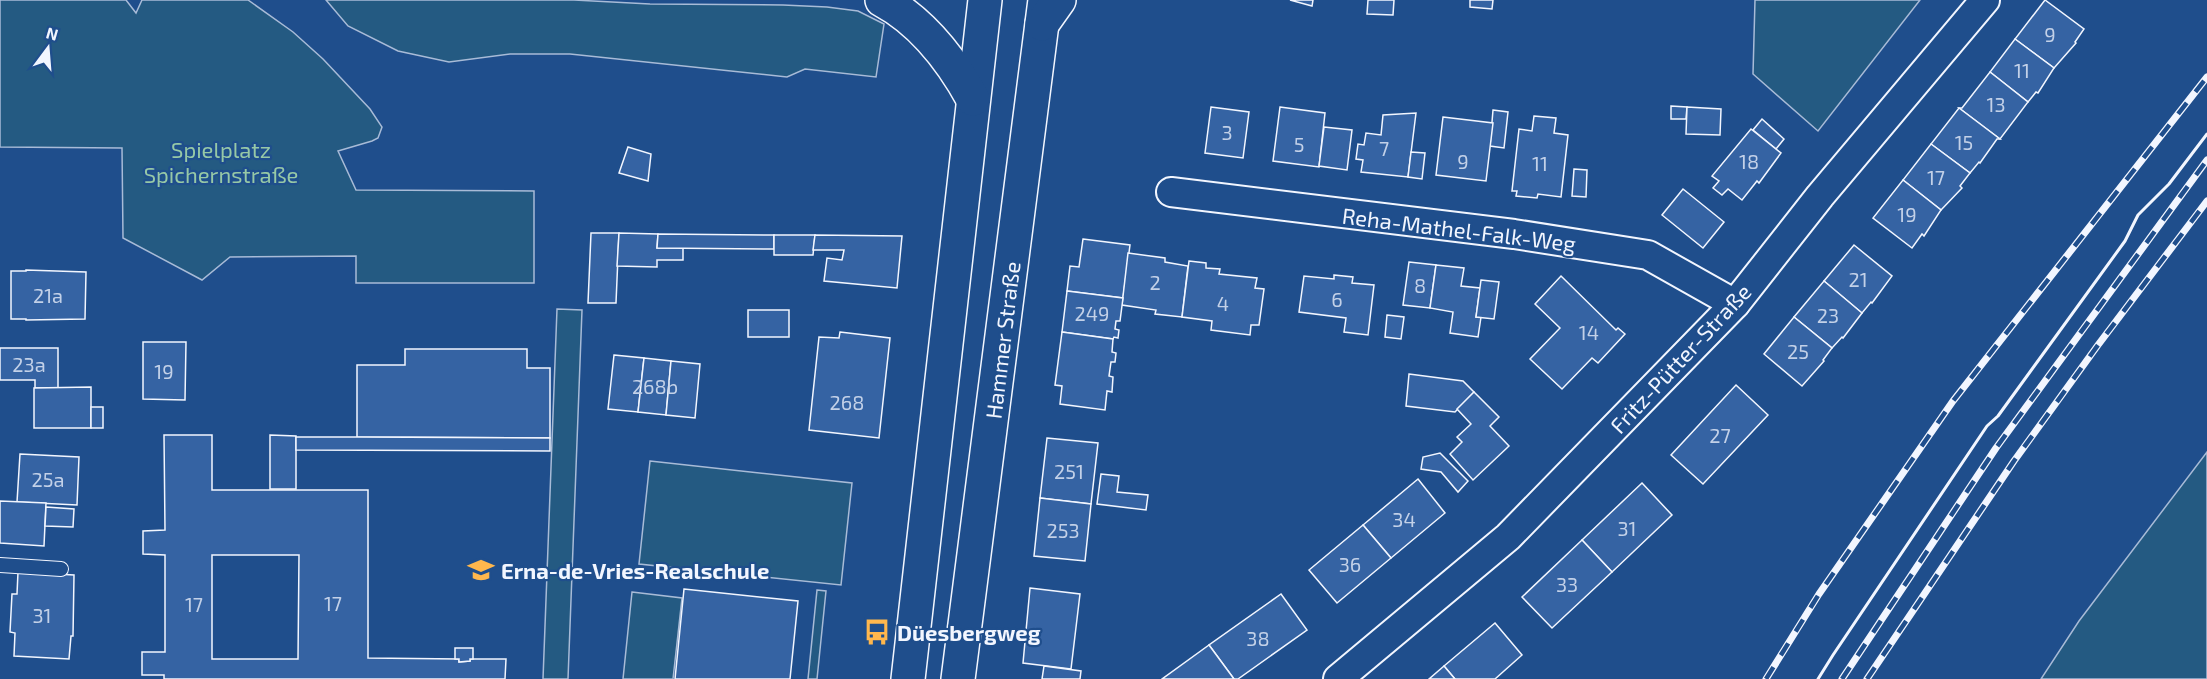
<svg xmlns="http://www.w3.org/2000/svg" width="2207" height="679" font-family="'Exo 2',sans-serif">
<style>
.green{fill:#245a82;stroke:#a8bbd7;stroke-width:1.5}
.building{fill:#3563a3;stroke:#f2f6ff;stroke-width:1.5;fill-rule:evenodd}
.lines{fill:none;stroke-linecap:round;stroke-linejoin:round}
.lane-casing{stroke:#f2f6ff;stroke-width:16}
.street-casing{stroke:#f2f6ff;stroke-width:32}
.primary-casing{stroke:#f2f6ff;stroke-width:36}
.highway-casing{stroke:#f2f6ff;stroke-width:36}
.lane{stroke:#1f4e8c;stroke-width:14}
.street{stroke:#1f4e8c;stroke-width:28}
.primary{stroke:#1f4e8c;stroke-width:33}
.highway{stroke:#1f4e8c;stroke-width:33}
.rail-casing{stroke:#f2f6ff;stroke-width:7}
.rail{stroke:#1f4e8c;stroke-width:4.5;stroke-dasharray:14;stroke-linecap:butt}
.wall{stroke:#f2f6ff;stroke-width:3}
.labels{text-anchor:middle;dominant-baseline:central;stroke-width:4.5;stroke-linejoin:round;paint-order:stroke}
.number-label{font-size:20px;fill:#c3d1e8}
.park-label{font-size:22px;fill:#97c8a6;stroke:#1f4e8c}
.street-label{font-size:22px;fill:#f2f6ff;stroke:#1f4e8c}
.poi-label{font-size:22px;font-weight:bold;fill:#f2f6ff;stroke:#1f4e8c;text-anchor:start}
</style>
<rect width="100%" height="100%" fill="#1f4e8c"/>
<g class="green">
<path d="M0 0H126L136 13 142 0H248L293 32 323 59 370 109 382 127 378 138 372 141 338 151 356 190 534 191V283H356V256L230 257 202 280 123 238 122 148 0 147Z"/>
<path d="M326 0H574L650 4 783 5 827 7 858 11 884 24 876 77 805 69 787 77 570 54H510L449 62 398 51 348 26Z"/>
<path d="M1755 0H1920L1818 131 1753 74Z"/>
<path d="M557 309 582 310 568 679H543Z"/>
<path d="M2207 452V679H2041L2079 621Z"/>
<path d="M650 461 852 483 841 585 639 564Z"/>
<path d="M817 590 826 591 817 679H808Z"/>
<path d="M632 592 682 598 673 679H623Z"/>
</g>
<g class="building">
<path d="M1290 0H1313L1312 6Z"/>
<path d="M1368 0H1394L1393 15 1367 14Z"/>
<path d="M1470 0H1493L1492 9 1470 7Z"/>
<path d="M2045 0 2084 29 2075 42 2076 43 2054 68 2015 39Z"/>
<path d="M2015 39 2054 68 2038 93 2036 92 2028 102 1990 72Z"/>
<path d="M1990 72 2028 102 2000 139 1959 108H1962Z"/>
<path d="M1671 106 1687 107 1686 119H1671Z"/>
<path d="M1211 107 1249 112 1243 158 1205 153Z"/>
<path d="M1280 107 1325 113 1319 167 1273 161Z"/>
<path d="M1687 107 1721 109 1720 135 1686 134Z"/>
<path d="M1959 108 2000 139H1997L1980 163 1979 162 1970 173 1931 144Z"/>
<path d="M1493 110 1508 112 1504 148 1490 146Z"/>
<path d="M1416 113 1408 177 1361 172 1363 160 1356 159 1358 144 1364 145 1366 133 1381 135 1383 115Z"/>
<path d="M1534 116 1556 118 1554 133 1568 135 1561 197 1538 194 1537 198 1516 196 1517 191H1512L1519 129 1532 131Z"/>
<path d="M1443 117 1493 123 1486 181 1436 175Z"/>
<path d="M1762 119 1784 139 1776 149 1753 130Z"/>
<path d="M1324 127 1352 130 1347 170 1319 166Z"/>
<path d="M1751 129 1781 153 1759 183 1757 181 1742 200 1728 189 1722 195 1713 188 1719 181 1712 176Z"/>
<path d="M1931 144 1970 173 1960 186 1962 188 1941 210 1903 180Z"/>
<path d="M628 147 651 154 648 181 619 173Z"/>
<path d="M1411 152 1425 153 1422 179 1408 177Z"/>
<path d="M1574 169 1587 170 1586 197 1572 196Z"/>
<path d="M1903 180 1941 210 1924 236 1922 234 1912 248 1873 218Z"/>
<path d="M1683 189 1724 222 1703 248 1662 215Z"/>
<path d="M591 233H619L616 303H588Z"/>
<path d="M619 233 658 234 657 248H683V260H657V267L617 266Z"/>
<path d="M658 234 774 235V249L657 248Z"/>
<path d="M774 235H815L813 255H774Z"/>
<path d="M815 235 902 236 897 288 824 281 827 258 842 260 844 250H813Z"/>
<path d="M1083 239 1130 245 1123 298 1067 291 1070 266 1079 267Z"/>
<path d="M1854 245 1892 276 1872 303 1871 302 1862 313 1824 281Z"/>
<path d="M1128 253 1165 258V262L1188 266 1182 317 1155 314 1156 310 1122 305Z"/>
<path d="M1189 261 1206 263V268L1220 269 1219 274 1257 278 1255 288 1264 289 1259 325H1251L1250 335 1211 330 1212 321 1182 317Z"/>
<path d="M1409 262 1436 265 1430 308 1403 305Z"/>
<path d="M1436 265 1464 268 1461 286 1480 288 1476 317H1481L1478 337 1450 333 1453 312 1430 308Z"/>
<path d="M26 270 86 272 85 319 26 320V319H11V271H26Z"/>
<path d="M1334 275 1353 277 1352 283 1374 285 1368 335 1344 332 1346 318 1299 312 1304 276 1334 279Z"/>
<path d="M1561 276 1616 330 1618 328 1625 334 1598 363 1592 358 1562 389 1530 359 1560 328 1535 304Z"/>
<path d="M1481 280 1499 282 1494 319 1476 317Z"/>
<path d="M1824 281 1862 313 1843 338 1842 337 1832 348 1794 317Z"/>
<path d="M1067 291 1123 298 1120 321H1116L1115 329 1119 330 1118 338 1114 337 1113 339 1062 332Z"/>
<rect x="748" y="310" width="41" height="27"/>
<path d="M1387 315 1404 317 1401 339 1385 337Z"/>
<path d="M1794 317 1832 348 1823 360 1824 361 1802 386 1764 354Z"/>
<path d="M840 332 890 338 879 438 809 430 819 337 839 338Z"/>
<path d="M1062 332 1113 339 1112 352 1116 353 1115 362H1111L1109 376 1113 377 1112 392 1107 391 1105 410 1060 404 1062 386 1055 385Z"/>
<path d="M143 342H186L185 400 143 399Z"/>
<path d="M0 348H58V388H35V380H0Z"/>
<path d="M405 349H527V368H550V438L357 437V365H405Z"/>
<path d="M614 355 644 358 638 412 608 409Z"/>
<path d="M644 358 671 361 666 415 638 412Z"/>
<path d="M671 361 700 364 695 418 666 415Z"/>
<path d="M1409 374 1463 381 1474 392 1455 412 1406 406Z"/>
<path d="M1736 385 1768 415 1703 484 1671 455Z"/>
<path d="M91 387V428H34V388Z"/>
<path d="M1474 392 1499 417 1490 426 1509 446 1473 480 1450 454 1462 442 1457 437 1471 424 1457 409Z"/>
<rect x="91" y="407" width="12" height="21"/>
<path d="M164 435H212V490H368V658L459 659V662L470 661V659H506L505 679H164V675H142V652H165V555L143 554V531L165 530ZM212 555H299L298 659H212Z"/>
<path d="M270 435 296 436V489H270Z"/>
<path d="M296 437H357L550 438V451L296 450Z"/>
<path d="M1047 438 1098 443 1091 504 1040 498Z"/>
<path d="M1440 453 1468 481 1458 492 1441 472 1421 469 1423 457Z"/>
<path d="M20 454 79 457 77 505 17 502Z"/>
<path d="M1101 474 1119 476 1117 492 1148 495 1146 510 1097 504Z"/>
<path d="M1418 479 1445 513 1391 558 1363 525Z"/>
<path d="M1642 483 1672 515 1612 572 1582 540Z"/>
<path d="M1040 498 1091 504 1085 561 1034 556Z"/>
<path d="M0 501 46 503 44 546 0 543Z"/>
<path d="M46 507 74 509 73 527 45 526Z"/>
<path d="M1363 525 1391 558 1337 603 1309 570Z"/>
<path d="M1582 540 1612 572 1552 628 1522 597Z"/>
<path d="M18 572 74 575 73 636H71L69 659 14 656 15 633 10 632 12 594H17Z"/>
<path d="M1030 588 1080 594 1071 669 1023 663Z"/>
<path d="M684 589 798 601 790 679H675Z"/>
<path d="M1281 594 1307 630 1238 679H1234L1209 645Z"/>
<path d="M1495 623 1522 655 1495 679H1455L1444 666Z"/>
<path d="M1209 645 1234 679H1162Z"/>
<path d="M455 648H473V659H470V661L459 662V659H455Z"/>
<path d="M1044 666 1081 671 1080 679H1042Z"/>
<path d="M1444 666 1455 679H1429Z"/>
</g>
<g class="lines">
<g class="lane-casing">
<path id="lane" d="M0 565 61 569"/>
</g>
<g class="street-casing">
<g id="street">
<path d="M1171 192 1514 234 1648 255 1735 304"/>
<path d="M1338 679 1508 537 1735 304 1820 196 1985 0"/>
</g>
</g>
<g class="primary-casing">
<g id="primary">
<path d="M908 679 985 0"/>
<path d="M958 679 1045 0"/>
</g>
</g>
<g class="highway-casing">
<g id="highway">
<path d="M882 0C923 22 951 59 973 99"/>
<path d="M1042 24 1059 0"/>
</g>
</g>
<use href="#lane" class="lane"/>
<use href="#street" class="street"/>
<use href="#primary" class="primary"/>
<use href="#highway" class="highway"/>
<g class="rail-casing">
<g id="rail">
<path d="M1766 679 1819 594 1953 401 2207 77"/>
<path d="M1842 679 1996 448 2207 160"/>
<path d="M1867 679 2014 461 2098 345 2207 201"/>
</g>
</g>
<use href="#rail" class="rail"/>
<path class="wall" d="M1818 679 1833 655 1987 426 1998 416 2125 241 2138 215 2169 184 2207 134"/>
</g>
<defs>
<g id="school-bare" transform="scale(2.07)"><path d="M0-5L7-2L0 1L-7-2ZM-4 1L0 2.5L4 1V4Q0 6-4 4Z" fill="#ffb74d" stroke="#1f4e8c" stroke-width="2.5" paint-order="stroke"/></g>
<g id="bus-bare" transform="scale(2.07)"><path d="M-5-6H5V4H4V6H2V4H-2V6H-4V4H-5ZM-3.5-4V0h7V-4ZM-3.5 1.2v1.5H-2V1.2ZM2 1.2v1.5H3.5V1.2Z" fill="#ffb74d" stroke="#1f4e8c" stroke-width="2.5" paint-order="stroke"/></g>
</defs>
<g fill-rule="evenodd">
<use href="#school-bare" x="481" y="570"/>
<use href="#bus-bare" x="877" y="632"/>
</g>
<g class="labels">
<g class="number-label">
<text x="2050" y="34">9</text>
<text x="2022" y="70">11</text>
<text x="1996" y="104">13</text>
<text x="1227" y="132">3</text>
<text x="1964" y="142">15</text>
<text x="1299" y="144">5</text>
<text x="1384" y="148">7</text>
<text x="1463" y="161">9</text>
<text x="1749" y="161">18</text>
<text x="1540" y="163">11</text>
<text x="1936" y="177">17</text>
<text x="1907" y="214">19</text>
<text x="1858" y="279">21</text>
<text x="1155" y="282">2</text>
<text x="1420" y="285">8</text>
<text x="48" y="295">21a</text>
<text x="1337" y="299">6</text>
<text x="1223" y="303">4</text>
<text x="1092" y="313">249</text>
<text x="1828" y="315">23</text>
<text x="1589" y="332">14</text>
<text x="1798" y="351">25</text>
<text x="29" y="364">23a</text>
<text x="164" y="371">19</text>
<text x="655" y="386">268b</text>
<text x="847" y="402">268</text>
<text x="1720" y="435">27</text>
<text x="1069" y="471">251</text>
<text x="48" y="479">25a</text>
<text x="1404" y="519">34</text>
<text x="1627" y="528">31</text>
<text x="1063" y="530">253</text>
<text x="1350" y="564">36</text>
<text x="1567" y="584">33</text>
<text x="333" y="603">17</text>
<text x="194" y="604">17</text>
<text x="42" y="615">31</text>
<text x="1258" y="638">38</text>
</g>
<g class="park-label">
<text x="221" y="149">Spielplatz<tspan x="221" dy="25">Spichernstraße</tspan></text>
</g>
<g class="street-label">
<text transform="translate(1459 229) rotate(7)">Reha-Mathel-Falk-Weg</text>
<text transform="translate(1002 340) rotate(-83)">Hammer Straße</text>
<text transform="translate(1680 358) rotate(-47)">Fritz-Pütter-Straße</text>
</g>
<g class="poi-label">
<text x="501" y="570">Erna-de-Vries-Realschule</text>
<text x="897" y="632">Düesbergweg</text>
</g>
</g>
<g transform="translate(48 48) rotate(16)" stroke="#1f4e8c" stroke-width="4.5" paint-order="stroke">
<path d="M0-4.5L10 22L0 15L-10 22Z" fill="#f2f6ff"/>
<text y="-9" font-size="16" font-weight="bold" text-anchor="middle" fill="#f2f6ff">N</text>
</g>
</svg>
